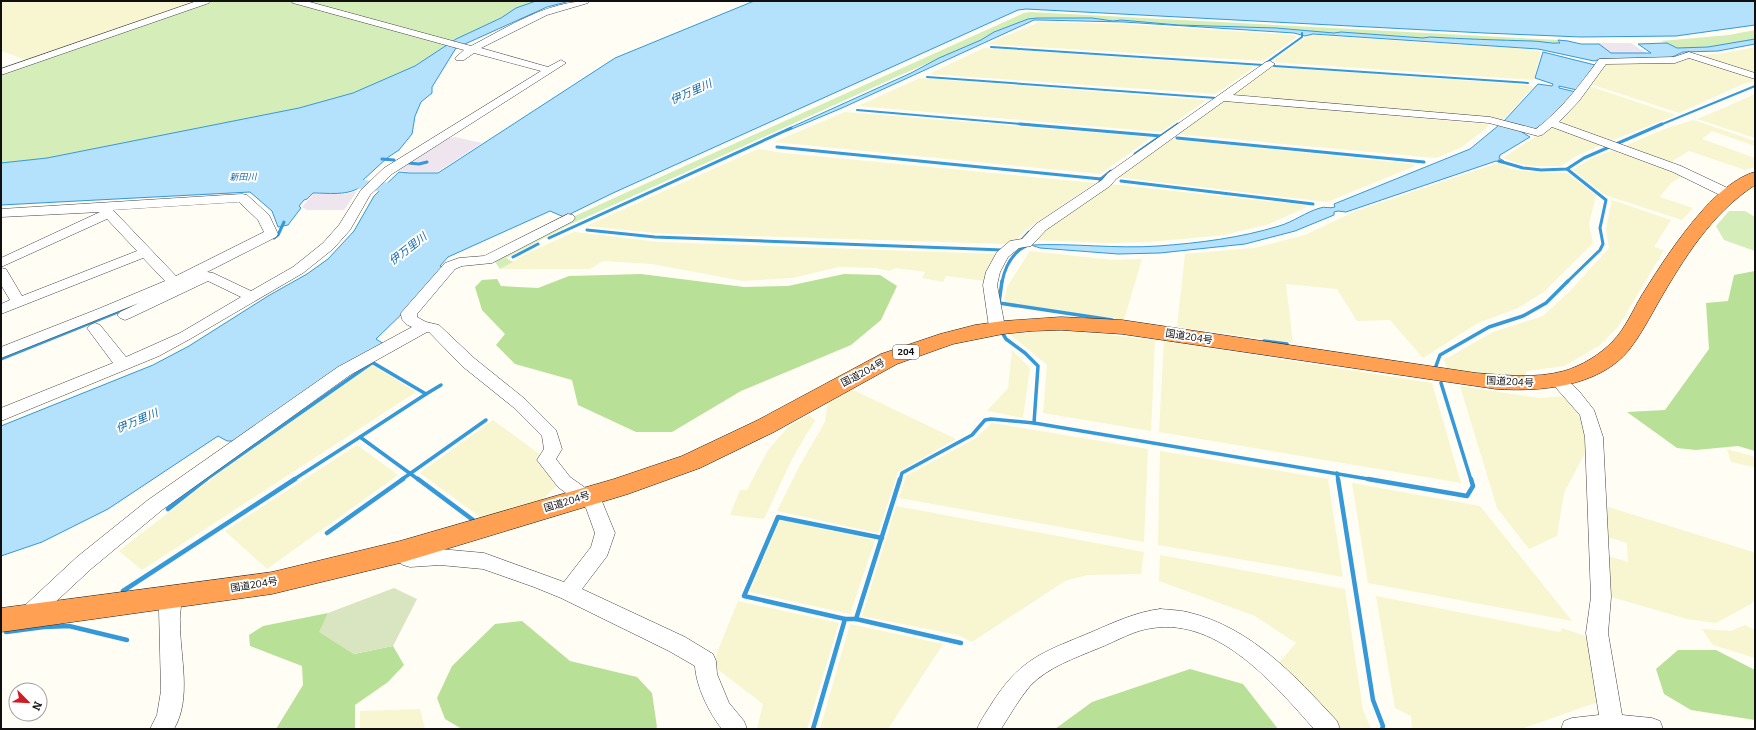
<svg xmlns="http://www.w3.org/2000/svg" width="1756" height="730" font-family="Bitter,'Noto Sans JP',serif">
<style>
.industrial{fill:#eee5ef}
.farmland{fill:#f8f5d1}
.green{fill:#d5eeb9}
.forest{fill:#b8e097}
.cemetery{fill:#d9e5c1}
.water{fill:#b4e1fb;stroke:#3498d9}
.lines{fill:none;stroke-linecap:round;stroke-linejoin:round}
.stream-far3{stroke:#3498d9;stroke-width:2}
.stream-far2{stroke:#3498d9;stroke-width:3}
.stream-far1{stroke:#3498d9;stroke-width:3.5}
.stream{stroke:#3498d9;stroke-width:4.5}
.river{fill:#b4e1fb;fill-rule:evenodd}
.minor-casing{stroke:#434343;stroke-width:1}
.highway-casing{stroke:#212121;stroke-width:1}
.minor{fill:#fff;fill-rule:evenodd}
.highway{fill:#ffa052;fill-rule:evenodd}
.labels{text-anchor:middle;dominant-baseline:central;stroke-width:4;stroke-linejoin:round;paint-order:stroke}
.far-water-label{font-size:9px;font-style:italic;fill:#0d69af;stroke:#fff}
.shield{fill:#fff;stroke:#585858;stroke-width:1}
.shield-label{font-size:9px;font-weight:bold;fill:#101010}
.street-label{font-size:10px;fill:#101010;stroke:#fff}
.water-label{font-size:11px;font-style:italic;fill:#0d69af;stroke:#fff}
</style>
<rect width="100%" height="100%" fill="#fffdf4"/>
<g class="industrial">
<path d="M1597 43H1631L1646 53H1611Z"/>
<path d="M455 137 482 143 437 172H408L397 170 447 139Z"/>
<path d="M357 191 344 210H307L302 207 313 194H345Z"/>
</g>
<g class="farmland">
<path d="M1 1H207L29 61 1 51Z"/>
<path d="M1040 22 1124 24 1294 35 1297 37 1263 61 986 44Z"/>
<path d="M1309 35 1528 49 1541 52 1534 80 1272 62Z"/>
<path d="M1755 47V75L1695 56 1725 53Z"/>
<path d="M984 48 1251 66 1253 68 1216 94 929 74Z"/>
<path d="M1691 57 1755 77V81L1743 84 1679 113 1590 84 1606 62Z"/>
<path d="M1269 67 1528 85 1533 87 1503 120 1230 96Z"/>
<path d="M920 78 1204 100 1205 101 1161 132 858 106Z"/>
<path d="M1589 86 1676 115 1608 142 1555 123Z"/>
<path d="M1755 94V138L1697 119 1726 107Z"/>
<path d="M1223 101 1486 124 1490 125 1462 147 1436 158 1176 134Z"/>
<path d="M845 112 1147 137 1148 140 1100 174 774 142Z"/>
<path d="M1694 120 1755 141V146L1712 131 1702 139 1755 158V167L1745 170 1689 151 1668 164 1622 147 1667 128Z"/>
<path d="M1553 125 1604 144 1578 155 1561 166H1533L1516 163 1503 158Z"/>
<path d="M1170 139 1413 164 1415 166 1327 202 1116 177Z"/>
<path d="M758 149 784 153 1095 183 1030 227 1013 242 1004 244 655 233 586 226Z"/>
<path d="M1616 149 1684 175 1671 183 1660 197 1693 208 1682 220 1605 195 1573 170 1590 159Z"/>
<path d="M1498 163 1512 169 1532 172 1567 173 1596 195 1589 224 1593 243 1545 291 1518 308 1478 323 1423 358 1390 320 1357 321 1337 289 1286 284 1293 343 1177 327 1185 254 1254 248 1305 235 1356 211Z"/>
<path d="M1109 184 1303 205 1307 207 1269 224 1224 235 1149 242 1108 243 1033 240 1045 228Z"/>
<path d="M1612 200 1671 220 1654 247 1664 250 1618 327 1599 346 1564 366 1527 371 1525 375 1488 374 1447 369 1444 360 1493 332 1543 316 1571 290 1609 248 1606 229Z"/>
<path d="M574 232 659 242 997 254 985 281 946 276 943 282 922 278 925 272 896 268 889 271 876 268 839 267 792 278 743 281 652 264 603 261 590 269H500L526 254Z"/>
<path d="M1030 251 1113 260 1142 259 1124 320 1004 303 1007 287Z"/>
<path d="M1048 331 1081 332 1155 340 1151 431 1043 413 1047 365 1010 334Z"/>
<path d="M1164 341 1432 383 1461 483 1159 432Z"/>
<path d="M1012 350 1030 368 1023 418 987 411 1008 388Z"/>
<path d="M372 365 416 392 142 570 119 551 222 471Z"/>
<path d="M1460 386 1539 398 1566 396 1584 424 1586 451 1564 493 1557 536 1529 549 1497 508Z"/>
<path d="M851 389 956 439 898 472 878 533 777 511 799 467 825 422 828 403Z"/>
<path d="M809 415 815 420 792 459 764 519 730 515 740 490H747L768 450 789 426Z"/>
<path d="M493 420 542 456 558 484 538 504 483 519 420 473Z"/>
<path d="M992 423 1148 449 1144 542 899 498 906 476 976 438Z"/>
<path d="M357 445 398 475 267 569 225 531Z"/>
<path d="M1727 449 1755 457V469L1754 467 1731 462Z"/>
<path d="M1160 451 1328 479 1343 577 1158 545Z"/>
<path d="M1352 483 1480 506 1572 621 1368 583Z"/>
<path d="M1602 505 1753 552 1755 557V599L1751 604 1716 623 1687 619 1608 596 1605 555 1628 562 1627 543 1604 536Z"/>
<path d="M896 506 1144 552 1141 574 1087 575 1065 581 972 642 958 635 862 616Z"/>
<path d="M780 520 875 540 850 614 750 592Z"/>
<path d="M1160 555 1345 589 1363 710 1371 729H1333L1277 665 1296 643 1255 616 1159 581Z"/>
<path d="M1376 596 1560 632 1562 628 1591 638 1598 702 1521 729H1412L1411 716 1395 708Z"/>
<path d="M738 601 839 623 807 729H757L763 704 712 665Z"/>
<path d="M850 624 943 644 888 729H820Z"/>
<path d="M1745 625 1755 630V658L1713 645 1702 629 1731 631Z"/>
<path d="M420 709 425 729H360V711Z"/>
</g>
<g class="green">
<path d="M207 1H536L516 8 501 18 456 39 415 66 353 93 299 108 47 158 1 163V73Z"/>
<path d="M1030 12 1558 40 1560 43C1551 44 1542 41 1532 41 1498 40 1464 39 1430 37L1423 38 1341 32 1335 33 1276 28 1178 25 1121 20 1113 21 1092 18H1037L1028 19 994 32 981 40 903 74 569 225 506 258 513 262 500 269 493 259 564 221 625 193 1024 13Z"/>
<path d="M1755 30V39L1708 47 1677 48 1661 41 1729 35Z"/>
<path d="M1729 211H1745L1755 217V251L1724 240 1716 226Z"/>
</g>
<g class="forest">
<path d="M1755 271V451L1738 446 1696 450 1677 448 1627 412 1665 410 1709 349 1706 303 1728 301 1734 275Z"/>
<path d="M641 274 744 287 788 286 844 274 880 275 897 286 881 320 851 345 741 391 672 432H636L578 405 572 380 515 364 496 345 505 334 482 310 475 287 482 280 497 279 501 286 538 288 569 276Z"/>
<path d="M328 613 320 632 354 654 393 646 404 665 388 682 355 705V729H276L303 685 302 666 250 646 249 635 263 626Z"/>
<path d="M522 621 570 661 637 677 652 693 657 727 655 729H462L445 719 437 698 452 666 495 624Z"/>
<path d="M1678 650H1716L1755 670V720L1691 710 1664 694 1656 669Z"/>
<path d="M1190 669 1243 684 1278 729H1055L1092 702Z"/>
</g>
<path class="cemetery" d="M394 588 417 599 393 646 354 654 319 632 328 613Z"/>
<g class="water">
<path d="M536 1H570L547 7 456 48 432 87V93L421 102 415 116 412 134 399 150 387 158 362 181 365 182C354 197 330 193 313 193L307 199 304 200 299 206 301 208 288 225 278 227 272 211 250 192 1 205V163L47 158 299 108 353 93 415 66 456 39 501 18 516 8Z"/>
<path d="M754 1H1755V25L1676 36 1581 37 1484 33 1026 9 1018 10 613 193 564 217 550 211 448 257 440 266 445 268 409 307 376 339 384 344 237 441H227L218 436 108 509 42 542 1 556V426L153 365 189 346 268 296 307 274 328 259 354 231 374 196 399 172 409 173H438L615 58Z"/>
<path d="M1037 18H1092L1113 21 1121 20 1178 25 1276 28 1334 33 1341 32 1423 38 1430 37C1464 39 1498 40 1532 41 1541 41 1551 44 1560 43L1558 40 1568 41 1581 44H1599L1611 53H1651L1638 44 1667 43 1677 48 1708 47 1755 39V44L1718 51 1683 52 1670 58 1601 59 1594 61 1538 49 1313 34 1305 36 1294 33 1124 22 1039 20H1034L842 108 787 131 785 130 911 73 939 58 981 40 994 32 1028 19Z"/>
<path d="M1543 52 1595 65 1577 90 1559 86V88L1576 92 1548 120 1534 130 1517 129 1530 137 1500 155 1499 158 1504 161 1502 163 1496 161 1346 212 1338 211 1334 212V215L1295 231 1245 244 1160 253 1118 254 1040 248 1031 245C1073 243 1116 249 1158 246 1199 243 1240 238 1279 226 1293 222 1306 212 1320 208 1325 206 1329 209 1335 207L1334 204 1470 149 1504 121 1538 84 1552 86 1553 84 1535 78Z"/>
</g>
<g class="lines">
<g class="stream-far3">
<path d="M991 47 1263 65"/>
<path d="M1263 65 1302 37V33"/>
<path d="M1274 66 1528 83"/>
<path d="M927 77 1216 98"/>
<path d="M857 110 1032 125"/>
<path d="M1177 125 1178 124"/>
<path d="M1660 125 1755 86"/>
</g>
<g class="stream-far2">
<path d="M1020 124 1161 136"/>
<path d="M1177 138 1424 162"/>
<path d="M777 147 1101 179"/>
<path d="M1135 154 1178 124"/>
<path d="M382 159 394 160"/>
<path d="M1499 161 1523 168 1541 170 1567 169 1584 158 1662 124"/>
<path d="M409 163 419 164 427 162"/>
<path d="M1567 169 1606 200 1600 228 1603 244 1600 250 1567 282"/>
<path d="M1121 181 1313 204"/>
<path d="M1099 184 1101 179 1111 171"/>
<path d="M587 230 655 237 1003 250"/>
<path d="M274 238 278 235 284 222"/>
<path d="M549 238 791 128"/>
<path d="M1019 243 1029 232"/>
<path d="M513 257 538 244"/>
<path d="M1002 282C1005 267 1012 253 1026 246"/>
</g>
<g class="stream-far1">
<path d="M999 303 1002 281"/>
<path d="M999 303 1112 320"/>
<path d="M1003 334 1006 339 1025 353 1038 366 1034 423"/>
<path d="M1264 341 1287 344"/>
<path d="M1 359 135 305"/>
<path d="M370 361 426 394 360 437 419 480"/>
<path d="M1436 366 1440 355 1489 327 1523 316 1546 303 1568 281"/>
<path d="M1441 383 1471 480"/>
<path d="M426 394 441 385"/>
<path d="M1337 473 1338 480"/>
<path d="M205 480 373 362"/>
<path d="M293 480 360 437"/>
<path d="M401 480 486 420"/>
<path d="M900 480 902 473 972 435 985 420 991 419 1034 423 1374 480"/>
</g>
<g class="stream">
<path d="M418 479 473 520"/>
<path d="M1338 479 1373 700 1383 726 1382 729"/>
<path d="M1368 479 1467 496 1473 486 1471 479"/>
<path d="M168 509 206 479"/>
<path d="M327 533 403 479"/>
<path d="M123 591 295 479"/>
<path d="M845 619 744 596 778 517 882 538"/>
<path d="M856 619 900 479"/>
<path d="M6 632 44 627 69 626 127 640"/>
<path d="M813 729 845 619H856L961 643"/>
</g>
<path class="river" d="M336 177 410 185 416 187 418 190 416 193 410 195 330 185 328 182 330 179Z"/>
<g class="minor-casing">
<g id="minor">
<path d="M197 1H211L209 3 1 75V69Z"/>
<path d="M291 1H306L471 46C508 27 547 1 590 1L588 3 547 15 481 48 548 67 561 60 566 63 392 174 370 195 350 230 333 249 303 273 190 339 159 356 1 421V408L113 363 87 328 90 325 95 323 100 325 126 357 180 333 241 297 208 281 130 318 125 320 120 318 117 315 120 312 139 303 1 358V347L98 309 165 281 143 258 1 314V304L10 300 1 285V268L6 269 22 296 137 251 107 219 1 267V258L100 212 1 217V209L242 194 247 195 269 215 278 234 276 237 207 272 213 273 251 291 293 267 323 243 339 225 361 190 384 168 541 71 474 53 464 60H456L455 58 464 50 293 3ZM239 202 258 220 264 232 176 276 113 210Z"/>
<path d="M1689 52 1755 73V79L1689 58 1675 63 1606 64 1579 101 1559 122 1681 166 1734 191 1735 194 1734 197H1724L1673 172 1552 127 1542 135 1538 136 1489 123 1224 101 1116 179 1110 186 1046 230 1031 246 1019 248 1008 257 1000 272 997 285 1005 327 1002 330 997 332 992 330 989 327 983 285 986 272 997 252 1010 241 1022 239 1036 224 1102 180 1108 173 1266 62 1270 61 1275 64 1233 95 1490 117 1536 129C1562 109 1580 85 1599 59L1674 57Z"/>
<path d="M568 214 573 215 575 218 573 221 492 263 462 266 455 269 417 314V317L426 322 439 325 474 358 525 399 556 430 562 449 556 459 570 477 601 499 615 533 607 556 582 589 685 637 713 654 716 661 717 674 729 703 744 721 747 729H722C709 713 696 686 695 666L669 651 561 598 534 587 483 569 440 565 410 567 403 565 393 558 390 552 393 546 400 544 413 551 440 549 484 553 564 582 591 547 595 533 586 508 558 487 537 460 544 449 542 436 513 407 462 366 429 332H427L350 375 162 510 91 569 34 622 27 625 20 622 17 616 20 610 77 557 148 500 338 367 412 327C405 324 401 321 401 313L445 263 459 258 484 256Z"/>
<path d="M1558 376 1564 377 1579 391 1594 410 1603 437 1611 597 1608 633 1622 715 1652 718 1660 721 1663 729H1561L1564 721 1572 718 1599 715 1586 633 1591 597 1585 437 1580 415 1550 381 1552 377Z"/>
<path d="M172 587 179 590C184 600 179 612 180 623 180 657 192 698 174 729H150L157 715 161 691 159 609 162 596 165 590Z"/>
<path d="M1160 609C1169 610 1179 610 1187 612 1251 627 1294 675 1337 721L1340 729H1314C1275 685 1219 618 1153 628 1134 630 1117 641 1099 648 1075 658 1048 667 1030 686 1019 699 1010 715 1001 729H977C981 719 988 710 994 700 1023 656 1047 651 1094 631 1115 622 1136 612 1160 609Z"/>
</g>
</g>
<g class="highway-casing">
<path id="highway" d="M1755 172V185C1711 214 1684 258 1658 303 1649 319 1640 336 1629 350 1599 387 1540 392 1496 389L1122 334 1061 330 1032 331 1003 334 953 344 897 364 774 432 700 468 628 494 400 563 272 594 1 632V608L272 572 400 541 614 479 682 456 758 420 881 354 940 334 975 325 1003 321 1061 317 1122 320 1476 373C1505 375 1535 379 1564 371 1581 366 1600 355 1613 341 1625 329 1633 310 1642 295 1660 266 1679 237 1702 211 1714 197 1737 176 1755 172Z"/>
</g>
<use href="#minor" class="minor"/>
<use href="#highway" class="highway"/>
</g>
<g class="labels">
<g class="far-water-label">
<text transform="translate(243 177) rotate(-1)">新田川</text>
</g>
<rect class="shield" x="893" y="345" width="26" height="14" rx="3"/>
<g class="shield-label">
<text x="906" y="352">204</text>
</g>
<g class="street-label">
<text transform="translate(1189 337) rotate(9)">国道204号</text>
<text transform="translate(863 373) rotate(-28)">国道204号</text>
<text transform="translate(1510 382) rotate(3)">国道204号</text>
<text transform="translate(567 502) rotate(-17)">国道204号</text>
<text transform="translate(254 585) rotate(-9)">国道204号</text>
</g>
<g class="water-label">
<text transform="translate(691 92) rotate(-24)">伊万里川</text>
<text transform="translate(408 249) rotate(-38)">伊万里川</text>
<text transform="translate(137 421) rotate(-23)">伊万里川</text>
</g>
</g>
<rect width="1756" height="730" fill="none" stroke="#101010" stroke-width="4"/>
<g transform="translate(28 702) rotate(114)"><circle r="19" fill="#ffffff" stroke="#9f9f9f"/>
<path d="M0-3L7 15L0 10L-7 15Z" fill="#ce1b25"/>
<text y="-6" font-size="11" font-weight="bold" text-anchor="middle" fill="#101010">N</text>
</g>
</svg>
